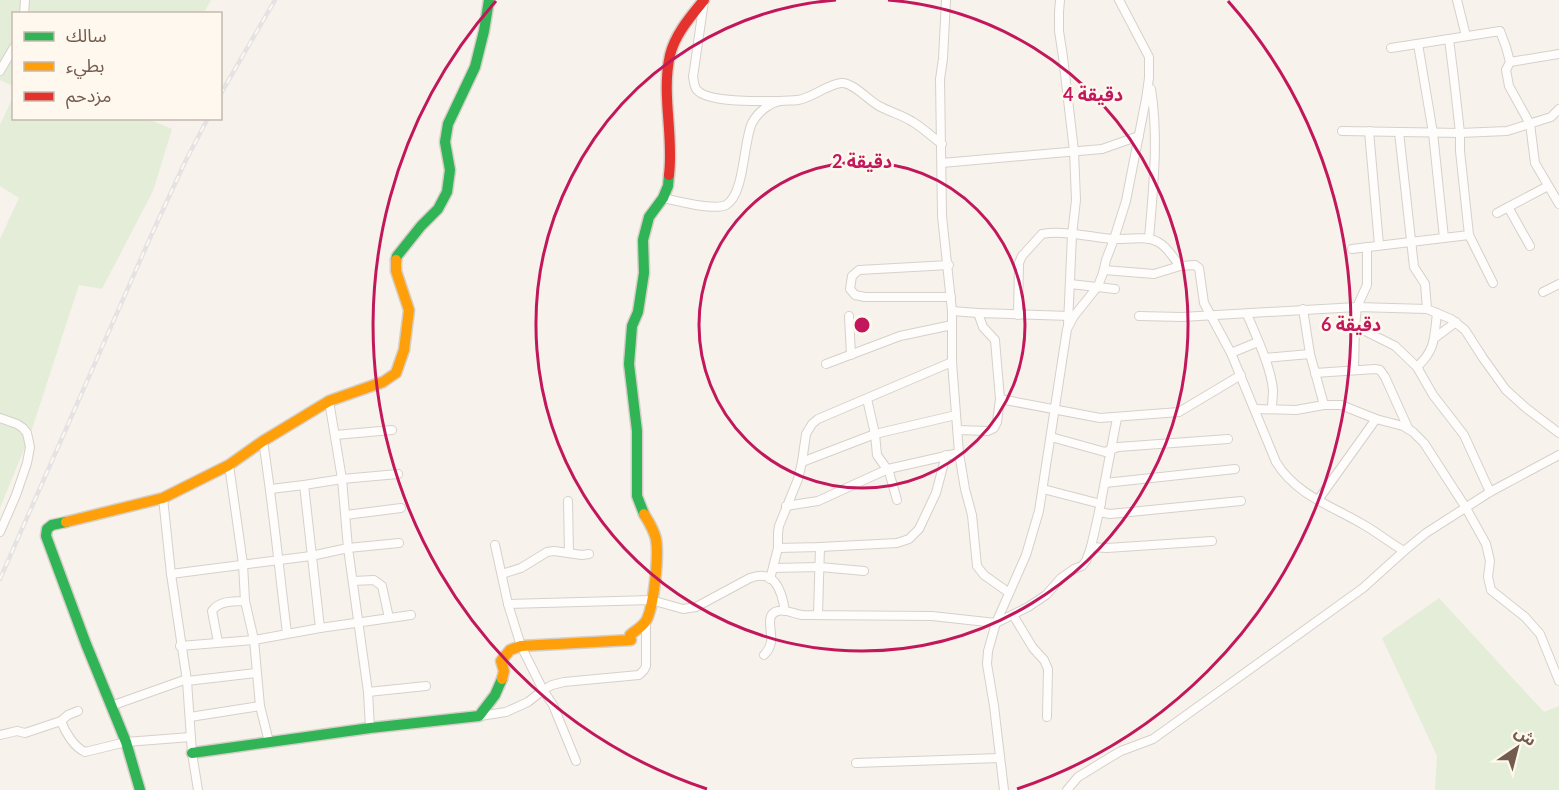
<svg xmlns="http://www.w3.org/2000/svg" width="1559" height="790" font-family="Lato,'Noto Sans Arabic',sans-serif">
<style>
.green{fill:#e4edd8}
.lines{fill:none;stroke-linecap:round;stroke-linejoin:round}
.street-casing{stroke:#d6d0ca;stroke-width:10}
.fast-casing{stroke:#d6cfc8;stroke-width:13}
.slow-casing{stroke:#d6cfc8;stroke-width:13}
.jam-casing{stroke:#d6cfc8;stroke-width:13}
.street{stroke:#fefdfc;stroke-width:8}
.fast{stroke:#30b455;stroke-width:10}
.slow{stroke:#ff9f0a;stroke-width:10}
.jam{stroke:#e5322d;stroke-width:10}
.rail-casing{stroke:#e4e2e4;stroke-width:4.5}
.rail{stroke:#fef8ee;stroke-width:2;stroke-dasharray:7;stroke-linecap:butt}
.ring{fill:none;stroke:#c2185b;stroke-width:3}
.centre{fill:#c2185b;stroke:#fef8ee;stroke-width:3}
.ring-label{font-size:18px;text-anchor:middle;font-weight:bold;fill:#c2185b;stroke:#fef8ee;stroke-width:5;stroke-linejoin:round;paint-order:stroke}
</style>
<rect width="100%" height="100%" fill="#f7f3ec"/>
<g class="green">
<path d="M0 0H211L204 13 14 14 13 86 0 80Z"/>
<path d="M13 97 14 118 148 119 172 129 153 191 102 289 79 285 30 435 0 508V239L19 198 0 186V125Z"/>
<path d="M1439 598 1544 712 1559 706V790H1435L1437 756 1382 638Z"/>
</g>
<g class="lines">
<g class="street-casing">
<g id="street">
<path d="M946 0 943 59 940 79 942 216 952 311V362L959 453 965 489 972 515 977 566 984 575 1008 592"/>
<path d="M1060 0 1059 12V31L1063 57 1074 151 1076 200 1072 235 1068 324"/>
<path d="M1457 0 1466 36"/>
<path d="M704 1 693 77C694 81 694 87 697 90 708 103 759 101 776 101"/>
<path d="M24 14 25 0"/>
<path d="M1449 39 1454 79 1460 133V151L1469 235 1493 283"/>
<path d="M1418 44 1433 133 1444 238"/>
<path d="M1391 48 1500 31 1506 47 1510 62 1506 70 1509 86 1530 124 1535 163 1559 204"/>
<path d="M1510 62 1559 54"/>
<path d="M0 71 14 47"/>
<path d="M1342 131 1460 133 1507 131 1551 117 1559 109"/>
<path d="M1369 131 1379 245"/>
<path d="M1399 132 1414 267 1425 284 1427 309"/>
<path d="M942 163 1102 149 1139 136"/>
<path d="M663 198C677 201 713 211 726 205 745 194 743 142 752 123 757 113 769 103 780 101 786 100 792 101 798 100 814 97 826 85 841 83 853 82 868 100 879 106 890 112 902 115 913 122 923 128 932 137 942 144"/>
<path d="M1508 207 1530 246"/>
<path d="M1497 213 1548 186"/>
<path d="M1149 239C1153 189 1159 139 1151 89"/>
<path d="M1352 249 1469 235"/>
<path d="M949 265 859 270 852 276 850 289 855 295 865 297H951"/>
<path d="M1104 270 1154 274 1180 266"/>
<path d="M1070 284 1115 289"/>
<path d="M1543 292 1559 284"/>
<path d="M1303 309 1310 354 1324 405"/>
<path d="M952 311 978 313 1070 316"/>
<path d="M978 313 983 327 995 340 1000 399"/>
<path d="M1247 314C1256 336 1271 367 1273 390 1273 396 1272 403 1272 409"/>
<path d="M1018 315 1019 263 1022 256 1042 234C1063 230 1090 237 1112 239 1126 240 1145 235 1158 242 1168 247 1173 258 1180 266L1195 265 1199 268 1204 303 1231 353 1276 462C1296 495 1332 506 1364 525 1378 533 1390 543 1404 551"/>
<path d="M849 316 851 355"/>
<path d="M1139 316 1182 317 1357 307 1427 309 1451 319 1465 330 1483 358 1506 390 1526 408 1559 433"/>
<path d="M1355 326 1395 346 1417 367 1433 395 1464 435 1490 492"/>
<path d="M1436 337 1456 322"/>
<path d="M1231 353 1258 342"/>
<path d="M1265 358 1310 354"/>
<path d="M826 364 900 336 952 325"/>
<path d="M1417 367C1436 349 1434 338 1437 313"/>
<path d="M1354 370 1355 326 1357 307 1367 285V247"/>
<path d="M1315 373 1375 369 1380 370 1385 377 1408 428"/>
<path d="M867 399 875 434 877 455 889 472 897 500"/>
<path d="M329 401 342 479 348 548 368 692 370 728"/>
<path d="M1255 409 1296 410 1324 405H1341L1376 419 1403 426 1413 432 1424 443 1466 508 1486 544 1490 561 1488 577 1491 590 1525 617 1540 634 1559 681"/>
<path d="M0 418 17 424 23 428 27 433 30 447 27 463 16 495 0 532"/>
<path d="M958 430 988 431 994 428 997 422 1000 399 1100 418 1179 412 1241 375"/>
<path d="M335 435 392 430"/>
<path d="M1051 437 1105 452 1118 447 1228 439"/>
<path d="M263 441C273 505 279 569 287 633"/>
<path d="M802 462 875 434 956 415"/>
<path d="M229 465 243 564 245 601 254 640 260 706 269 742"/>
<path d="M1105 483 1235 469"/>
<path d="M271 489 304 485"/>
<path d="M1043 489 1101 504"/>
<path d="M163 498 171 574 187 681 192 753 198 790"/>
<path d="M1318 500 1376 419"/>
<path d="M568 501 569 553"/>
<path d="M786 506 818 501 888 469 959 453"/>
<path d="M1099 512 1110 514 1241 501"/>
<path d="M346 515 401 508"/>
<path d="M495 545 508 604 521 646 543 690 553 705 576 761"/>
<path d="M1091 547 1107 548 1212 541"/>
<path d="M778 548 820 547 897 543 909 539 919 529 936 493 946 455"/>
<path d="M773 568 820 567 864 571"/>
<path d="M171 574 311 556 348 548 399 543"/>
<path d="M502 574 521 568 547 552 554 551 582 555 589 554"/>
<path d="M770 579 778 548V533L779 526 798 479 802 462 806 434 812 424 818 419 952 362"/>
<path d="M353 581 374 580 382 586 389 618"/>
<path d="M508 604 651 600 683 609 696 607 750 578C776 568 782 593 785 611"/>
<path d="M818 614 820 547"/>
<path d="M1013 615 1033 648 1044 660 1048 669 1047 717"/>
<path d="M320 628 304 485 342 479 398 474"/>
<path d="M218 642 212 611C220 600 233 602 245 601"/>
<path d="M180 646 254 640 320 628 411 615"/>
<path d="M764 655C768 651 770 648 771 642 773 632 764 614 778 611 785 609 795 614 802 615L932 616 996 623 1028 607 1046 595 1061 578 1074 569 1082 566 1086 561 1091 547 1099 512 1117 418"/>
<path d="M187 681 256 673"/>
<path d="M368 692 426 686"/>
<path d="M111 706 187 679"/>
<path d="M480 716 506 712 528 702 543 690 552 685 564 682 639 675 644 670 646 666V622"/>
<path d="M190 717 260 706"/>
<path d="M61 721C65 732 74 747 85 752L126 742 191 737"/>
<path d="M0 735 17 731 25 733 61 721 68 715 78 711"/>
<path d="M856 763 1000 758"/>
<path d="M1004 790 994 706 987 664 988 651 996 623 1026 555 1039 511 1067 329 1074 316 1098 286 1103 273 1106 260 1114 239 1126 201 1146 99 1149 78V57L1119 0"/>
<path d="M1067 790 1078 777 1109 758 1121 751 1153 739 1363 588 1404 551 1426 533 1490 492 1559 455"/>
</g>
</g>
<g class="fast-casing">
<g id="fast">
<path d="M396 260 397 256 421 226 438 209 447 192 450 170 445 142 448 124 475 67 484 31 489 0"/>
<path d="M644 514 637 496V431L629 364 632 326 638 312 644 273 643 240 649 217 663 198 668 186 669 175"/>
<path d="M66 522 52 525 47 529 46 536 86 644 126 742 140 790"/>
<path d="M192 753 370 728 479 716 495 695 502 679"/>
</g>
</g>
<g class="slow-casing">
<g id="slow">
<path d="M66 522 163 498 229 465 263 441 329 401 383 382 396 373 404 350 409 310 396 271V260"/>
<path d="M502 679 504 671 501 661 510 650 521 646 631 640 630 635C636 630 644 626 647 619 654 604 659 555 656 539 654 530 649 522 644 514"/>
</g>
</g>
<g class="jam-casing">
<path id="jam" d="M669 175C674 135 661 95 670 55 675 34 691 16 704 0"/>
</g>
<use href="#street" class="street"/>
<use href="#fast" class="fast"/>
<use href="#slow" class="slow"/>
<use href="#jam" class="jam"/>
<g class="rail-casing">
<g id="rail">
<path d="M220 95 275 0"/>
<path d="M0 579 150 238 185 162 208 118"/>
</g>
</g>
<use href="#rail" class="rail"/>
</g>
<g class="ring">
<circle cx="862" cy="325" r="163"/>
<path d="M888 0A326 326 0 1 1 836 0"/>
<path d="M707 789A489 489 0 0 1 496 1M1228 1A489 489 0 0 1 1017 789"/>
</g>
<circle cx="862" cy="325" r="9" class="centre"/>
<g class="ring-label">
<text x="1093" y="101">4 دقيقة</text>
<text x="862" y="168">2 دقيقة</text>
<text x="1351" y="331">6 دقيقة</text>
</g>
<rect x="12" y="12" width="210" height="108" fill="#fef8ee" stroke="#c6b9ae" stroke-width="1.5"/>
<rect x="24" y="32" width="30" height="9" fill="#30b455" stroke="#c6b9ae" stroke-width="1.5"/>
<text x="66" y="42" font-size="18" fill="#735b4d">سالك</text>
<rect x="24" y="62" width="30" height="9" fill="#ff9f0a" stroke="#c6b9ae" stroke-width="1.5"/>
<text x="66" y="72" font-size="18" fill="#735b4d">بطيء</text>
<rect x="24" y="92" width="30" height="9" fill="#e5322d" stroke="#c6b9ae" stroke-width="1.5"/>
<text x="66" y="102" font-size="18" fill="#735b4d">مزدحم</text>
<g transform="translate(1517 748) rotate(35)" stroke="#fef8ee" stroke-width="4.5" paint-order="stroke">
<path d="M0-4.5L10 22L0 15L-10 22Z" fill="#735b4d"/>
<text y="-9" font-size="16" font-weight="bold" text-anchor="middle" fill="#735b4d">ش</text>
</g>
</svg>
